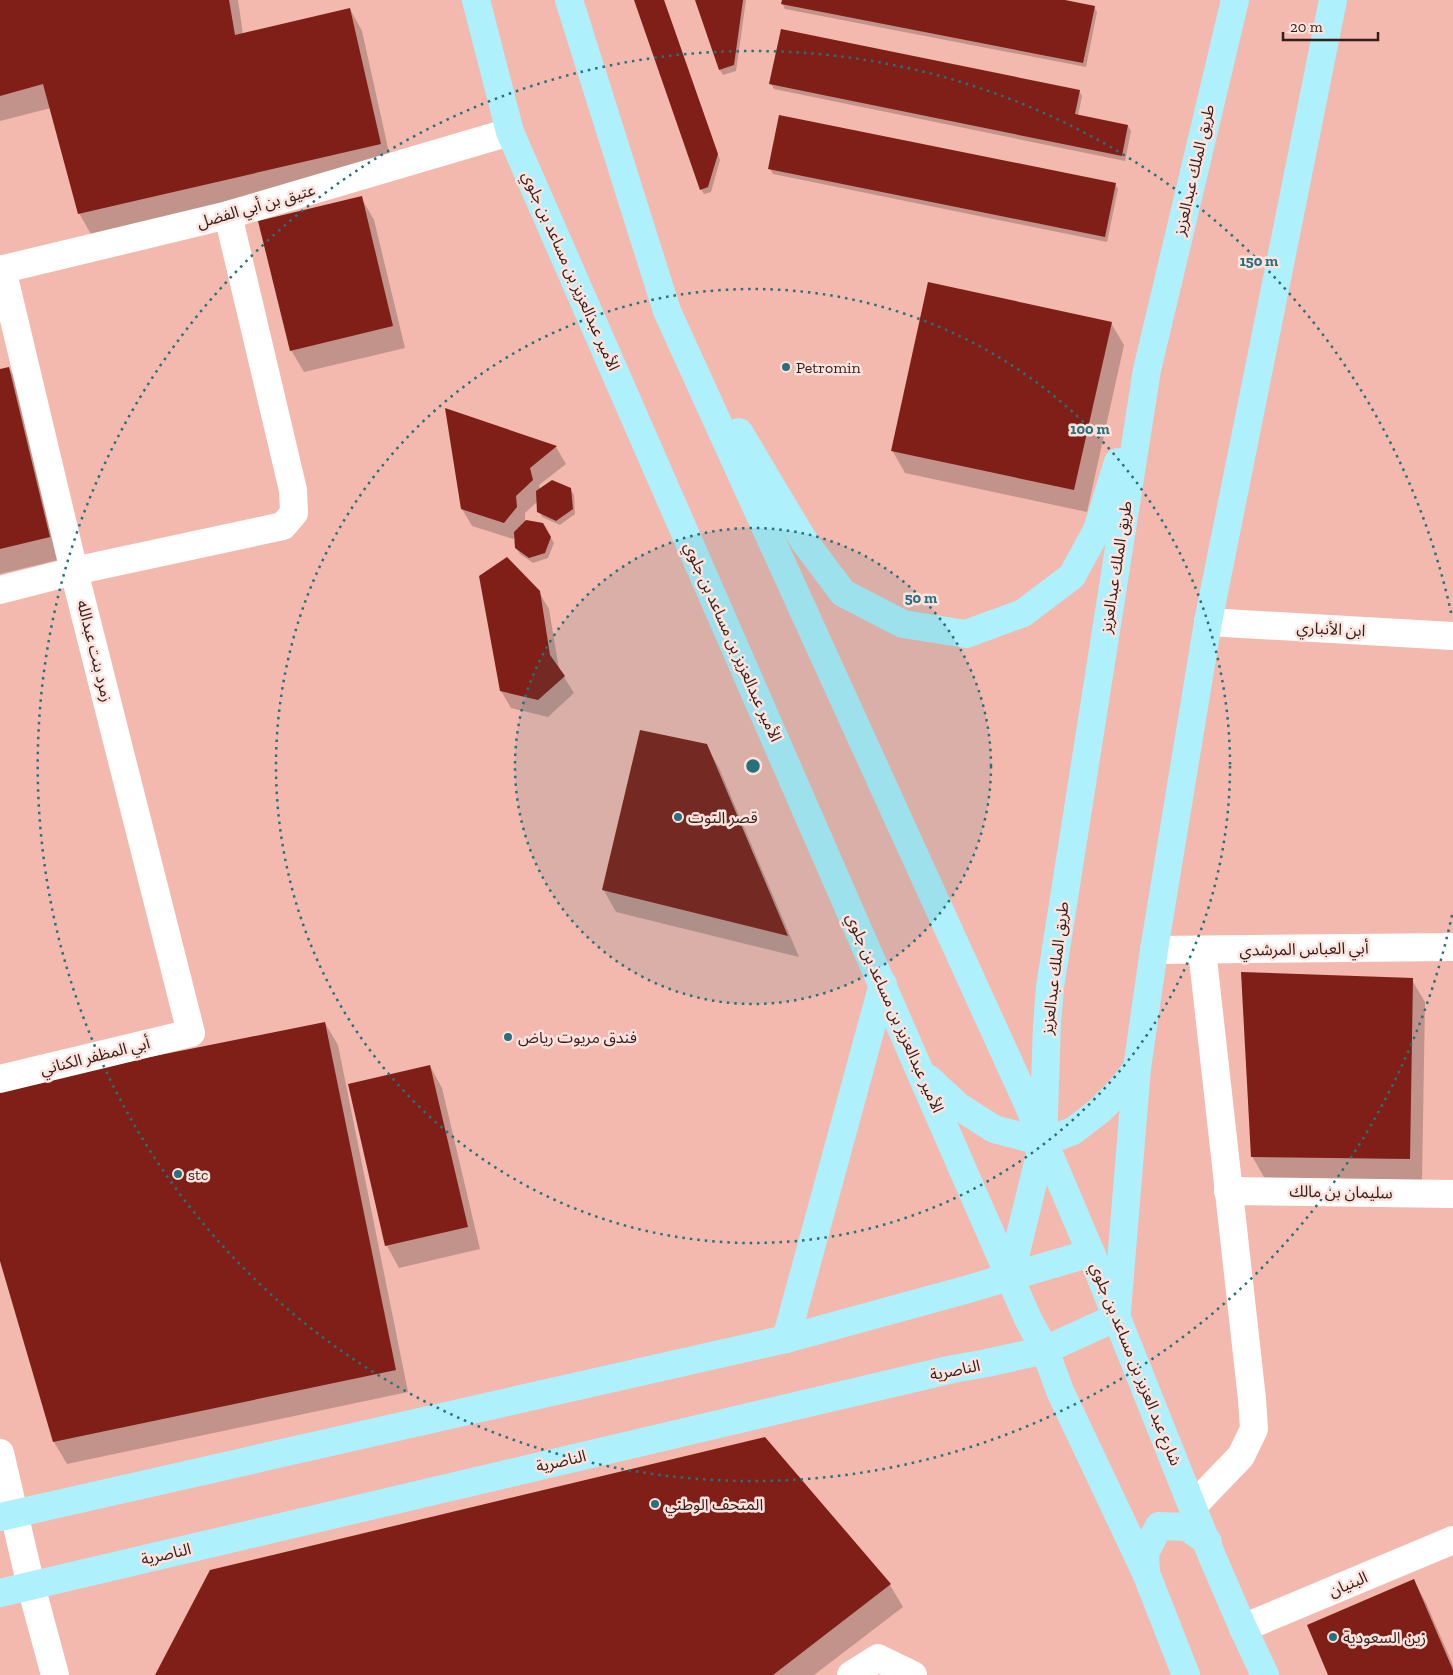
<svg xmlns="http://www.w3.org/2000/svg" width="1453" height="1675" font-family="'Zilla Slab','Noto Sans Arabic',serif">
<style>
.shadow{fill:#0003}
.building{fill:#7f1f17}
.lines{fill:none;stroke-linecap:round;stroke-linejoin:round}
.minor{stroke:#fff;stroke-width:28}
.major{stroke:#aef1fc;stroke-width:28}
.ring{fill:none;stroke:#28707b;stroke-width:2.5;stroke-dasharray:2.5 5}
.poi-dot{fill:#28707b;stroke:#fce3de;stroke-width:2}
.labels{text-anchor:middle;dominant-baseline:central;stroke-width:5;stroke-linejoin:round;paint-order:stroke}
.street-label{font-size:16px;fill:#341e1b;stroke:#fce3de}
.poi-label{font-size:16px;fill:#341e1b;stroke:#fce3de;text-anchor:start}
.centre{fill:#28707b;stroke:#fce3de;stroke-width:2.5}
.ring-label{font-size:15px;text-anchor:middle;font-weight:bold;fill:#28707b;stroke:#fce3de;stroke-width:5;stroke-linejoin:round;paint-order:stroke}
</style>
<rect width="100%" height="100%" fill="#f3b8ae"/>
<g class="shadow">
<path d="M0 0H238L243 34 350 9 362 31 392 166 92 236 79 213 51 108 0 121Z"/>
<path d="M635 0H664L720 160 711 192 704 194 701 189Z"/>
<path d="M696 0H746L736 71 723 75 720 70Z"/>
<path d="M783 0H1058L1094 7 1097 12 1086 67 785 9 782 3Z"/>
<path d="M771 84 1079 91 1082 96 1078 116 1128 126 1131 131 1125 161 774 89Z"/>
<path d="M770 169 1115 184 1118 189 1107 242 773 174Z"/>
<path d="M361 197 374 220 405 348 304 372 291 350Z"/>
<path d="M1111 323 1124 345 1087 512 905 473 892 450Z"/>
<path d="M9 368 21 390 62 559 0 574V370Z"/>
<path d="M447 410 556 447 566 464 539 485 540 490 570 489 574 495 575 514 560 525 542 517 539 511 538 501 525 513V521L542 524 554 543 548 558 533 563 520 554 516 548 515 537 513 539 472 526 462 509Z"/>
<path d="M539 592 549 609 559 669 574 693 548 717 511 708 501 691Z"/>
<path d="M706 745 719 768 799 957 616 912 603 889Z"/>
<path d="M1412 980 1425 1002 1422 1181 1265 1179 1252 1156Z"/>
<path d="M325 1023 338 1045 408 1392 67 1464 54 1442 0 1256Z"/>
<path d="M430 1066 442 1088 480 1249 399 1268 387 1246 349 1085Z"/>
<path d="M765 1439 890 1585 903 1607 814 1675H156Z"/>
<path d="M1414 1581 1426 1603 1453 1665V1675H1329Z"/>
</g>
<g class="building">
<path d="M0 0H229L235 35 350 8 381 144 78 214 43 84 0 96Z"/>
<path d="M634 0H664L718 154 708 187 700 190Z"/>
<path d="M695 0H743L734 65 719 70Z"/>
<path d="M782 0H1065L1095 6 1083 63 781 4Z"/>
<path d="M781 29 1080 90 1075 114 1128 125 1122 156 769 84Z"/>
<path d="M779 115 1116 183 1105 237 768 169Z"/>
<path d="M362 196 393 326 290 351 258 221Z"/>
<path d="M928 282 1112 322 1074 490 891 451Z"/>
<path d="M9 367 50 537 0 549V369Z"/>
<path d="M445 408 557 446 530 468 533 480 516 496 517 507 504 523 461 509Z"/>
<path d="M552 480 571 488 573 509 556 521 537 512 536 491Z"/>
<path d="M526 520 543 523 551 537 545 553 529 558 515 548 514 532Z"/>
<path d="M507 557 540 591 550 655 565 676 538 700 500 691 479 576Z"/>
<path d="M640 730 707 744 788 936 602 890Z"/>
<path d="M1241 972 1413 978 1410 1159 1251 1157Z"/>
<path d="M325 1022 396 1370 53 1442 0 1261V1087Z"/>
<path d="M430 1065 468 1227 385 1246 348 1084Z"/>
<path d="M765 1437 891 1584 773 1675H155L210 1570Z"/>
<path d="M1414 1579 1453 1670V1675H1328L1307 1625Z"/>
</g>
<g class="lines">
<g class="minor">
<path d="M0 270 228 215 510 132"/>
<path d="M0 590 74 571 283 526 294 513 293 490 228 215"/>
<path d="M1208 622 1453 636"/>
<path d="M1154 950 1453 947"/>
<path d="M0 1079 191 1033 74 571 2 269"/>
<path d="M1228 1191 1453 1194"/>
<path d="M0 1453 31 1586 55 1675"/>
<path d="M1193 1506 1241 1456 1254 1429 1252 1399 1202 950"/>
<path d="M1243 1628 1453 1540"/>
<path d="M851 1675 878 1658 913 1675"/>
</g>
<g class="major">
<path d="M476 0 510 132 1028 1319 1045 1350 1060 1391 1146 1573 1186 1675"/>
<path d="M569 0 667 311 1027 1102 1091 1253 1212 1556 1243 1628 1265 1675"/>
<path d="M739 432 804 541 843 593 903 624 966 634 1023 613 1072 576 1097 530 1118 462"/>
<path d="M929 1079 958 1106 994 1129 1043 1142 1073 1131 1099 1111 1120 1090 1137 1068 1154 950 1208 622 1333 0"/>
<path d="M1010 1277 1043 1142 1047 1025 1050 987 1147 370 1235 0"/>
<path d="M1117 1311 1137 1068"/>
<path d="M786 1339 883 984"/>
<path d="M0 1517 786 1339 965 1290 1091 1253"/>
<path d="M1146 1573 1145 1553 1159 1526 1187 1527 1208 1542"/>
<path d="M0 1593 953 1369 987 1363 1045 1350 1117 1317"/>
</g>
</g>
<circle cx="753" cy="766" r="238" fill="#28707b" fill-opacity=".12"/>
<g class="ring">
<circle cx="753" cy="766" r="238"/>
<circle cx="753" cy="766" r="477"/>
<path d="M1452 915A715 715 0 1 1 1452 617"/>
</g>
<g class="poi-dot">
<circle cx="786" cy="367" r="5"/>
<circle cx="678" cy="817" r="5"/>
<circle cx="508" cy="1037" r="5"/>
<circle cx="178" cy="1174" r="5"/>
<circle cx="655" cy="1504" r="5"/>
<circle cx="1333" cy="1637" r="5"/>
</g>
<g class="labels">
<g class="street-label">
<text transform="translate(1194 170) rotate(-77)">طريق الملك عبدالعزيز</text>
<text transform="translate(256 206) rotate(-16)">عتيق بن أبي الفضل</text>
<text transform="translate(571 271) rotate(66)">الأمير عبدالعزيز بن مساعد بن جلوي</text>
<text transform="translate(1116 567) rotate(-81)">طريق الملك عبدالعزيز</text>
<text transform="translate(1331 629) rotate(3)">ابن الأنباري</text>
<text transform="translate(733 642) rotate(66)">الأمير عبدالعزيز بن مساعد بن جلوي</text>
<text transform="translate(95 651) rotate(76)">زمرد بنت عبدالله</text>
<text transform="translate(1304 949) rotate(-1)">أبي العباس المرشدي</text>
<text transform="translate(1055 968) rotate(-83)">طريق الملك عبدالعزيز</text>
<text transform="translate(895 1013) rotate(66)">الأمير عبدالعزيز بن مساعد بن جلوي</text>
<text transform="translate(95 1056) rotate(-14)">أبي المظفر الكناني</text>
<text transform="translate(1341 1192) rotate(1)">سليمان بن مالك</text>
<text transform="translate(1136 1364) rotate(68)">شارع عبد العزيز بن مساعد بن جلوي</text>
<text transform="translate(955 1370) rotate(-11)">الناصرية</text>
<text transform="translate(561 1461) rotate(-13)">الناصرية</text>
<text transform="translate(166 1554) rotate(-13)">الناصرية</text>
<text transform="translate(1348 1584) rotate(-23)">البنيان</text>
</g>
<g class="poi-label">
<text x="796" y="367">Petromin</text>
<text x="688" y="817">قصر التوت</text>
<text x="518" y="1037">فندق مريوت رياض</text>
<text x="188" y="1174">stc</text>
<text x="665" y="1504">المتحف الوطني</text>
<text x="1343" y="1637">زين السعودية</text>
</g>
</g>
<circle cx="753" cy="766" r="8" class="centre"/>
<g class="ring-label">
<text x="1259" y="266">150 m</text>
<text x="1090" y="434">100 m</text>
<text x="921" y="603">50 m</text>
</g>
<path d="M1283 32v8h95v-8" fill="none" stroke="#341e1b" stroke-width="2.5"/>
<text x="1290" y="32" font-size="15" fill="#341e1b" stroke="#fce3de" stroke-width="4" paint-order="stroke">20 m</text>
</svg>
